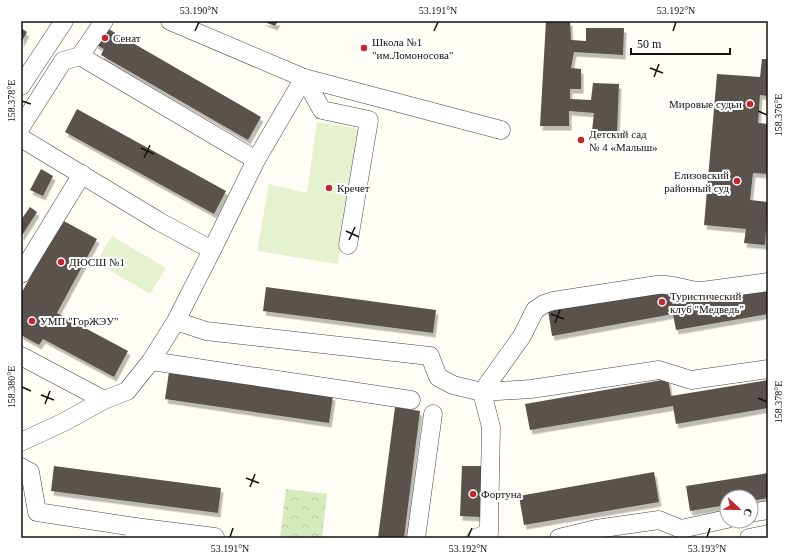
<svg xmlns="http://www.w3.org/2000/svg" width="789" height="559" font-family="'Times New Roman',serif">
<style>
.park{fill:url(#park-crowns)}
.pitch{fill:#e6f2cf}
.building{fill:#5a524d;filter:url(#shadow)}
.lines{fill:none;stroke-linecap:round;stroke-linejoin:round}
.minor-casing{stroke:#444;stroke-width:19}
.minor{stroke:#fff;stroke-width:18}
.ticks{fill:none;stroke:#111;stroke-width:1.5}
.poi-dot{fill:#c4262e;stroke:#fff;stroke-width:1.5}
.labels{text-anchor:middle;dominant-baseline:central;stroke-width:4;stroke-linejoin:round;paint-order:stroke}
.poi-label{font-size:11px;fill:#111;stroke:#fff;text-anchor:start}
.neatline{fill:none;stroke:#111;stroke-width:1.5}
.ticks-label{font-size:10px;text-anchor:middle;fill:#111}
</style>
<defs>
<pattern id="park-crowns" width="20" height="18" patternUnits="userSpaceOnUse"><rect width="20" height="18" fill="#d5ebbd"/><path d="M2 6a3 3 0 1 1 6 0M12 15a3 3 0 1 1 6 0" fill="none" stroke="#b6c8a1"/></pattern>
<filter id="shadow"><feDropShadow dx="2.5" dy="4.5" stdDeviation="0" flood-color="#0004"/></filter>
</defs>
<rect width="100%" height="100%" fill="#fffdf5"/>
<path class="park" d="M286 489 327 494 322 538H280Z"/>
<g class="pitch">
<path d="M317 122 360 129 338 264 257 251 269 184 307 193Z"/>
<path d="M112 236 166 268 150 294 96 262Z"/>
</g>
<g class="building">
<path d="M262 21H278L275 26Z"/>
<path d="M546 21H570L571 40 586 41V28H624L623 55 574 52 571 68 581 69V89H570V99L591 100 593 83 619 84 617 133 592 131 594 113 569 111V126H540Z"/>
<path d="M105 27 261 117 248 140 101 55 104 49 95 44Z"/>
<path d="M21 28 27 32 21 43Z"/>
<path d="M762 59H768V96L760 95 758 123 768 124V174L753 173 750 200 768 202 765 245 744 243 746 229 704 225 717 74 760 77Z"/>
<path d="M77 109 226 191 214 214 65 132Z"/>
<path d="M41 169 53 176 43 196 30 190Z"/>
<path d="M30 207 37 212 21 237V220Z"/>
<path d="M62 220 97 239 57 313 128 351 114 377 43 339 39 345 21 335V292H22Z"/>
<path d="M768 286V314L676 330 673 314 552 336 548 310 669 288 672 304Z"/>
<path d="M266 287 436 310 433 333 263 311Z"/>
<path d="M169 372 333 396 329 423 165 399Z"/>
<path d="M668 379 671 396 768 380V408L676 424 673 406 530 430 525 404Z"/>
<path d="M395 407 420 411 404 538H378Z"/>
<path d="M54 466 221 488 218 513 51 491Z"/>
<path d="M462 466H481V478H485L484 511H480V517L460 516Z"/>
<path d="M654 472 659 502 524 525 519 496Z"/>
<path d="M768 473V498L751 501V497H727V505L690 511 686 486Z"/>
</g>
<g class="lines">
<g class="minor-casing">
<g id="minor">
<path d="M80 56 256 160"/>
<path d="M304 78 322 110 369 120 348 245"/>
<path d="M304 78 501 130"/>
<path d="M21 86 64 21"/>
<path d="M21 127 63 61 80 56 104 21"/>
<path d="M21 138 160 222 212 250 256 160 304 78 170 21"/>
<path d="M21 274 82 174"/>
<path d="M176 321 206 331 430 356 438 377 453 385 482 392 531 389 659 370 691 380 768 369"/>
<path d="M21 356 104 400 127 391 151 361 176 321 212 250"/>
<path d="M151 361 411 400"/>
<path d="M21 442 64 422 104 400"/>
<path d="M21 467 30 472 37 512 135 527 134 538"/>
<path d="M751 513 768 510"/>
<path d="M135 527 215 537"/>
<path d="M416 538 433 414"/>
<path d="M476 538 489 533V526L491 427 482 392 522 336 535 310 544 304 553 301 657 285C673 283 687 291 702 291L768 282"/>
<path d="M559 538 596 529 659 520 681 529 727 519"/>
<path d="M749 538 768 534"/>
</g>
</g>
<use href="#minor" class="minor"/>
</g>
<path class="ticks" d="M195 31 199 22M434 31 438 22M673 31 676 22M650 68 663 73M654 77 659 64M22 101 31 104M758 111 767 115M141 148 154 154M144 158 150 145M346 231 359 237M349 240 355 227M551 314 564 319M555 323 560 310M22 387 31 391M41 395 54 400M758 398 767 402M45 404 50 391M246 478 259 483M250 487 255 474M230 537 233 528M468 537 472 528M707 537 710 528"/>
<g class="poi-dot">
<circle cx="105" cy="38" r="4"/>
<circle cx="364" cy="48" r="4"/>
<circle cx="750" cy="104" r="4"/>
<circle cx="581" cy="140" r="4"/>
<circle cx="737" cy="181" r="4"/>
<circle cx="329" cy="188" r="4"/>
<circle cx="61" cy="262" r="4"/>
<circle cx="662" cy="302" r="4"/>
<circle cx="32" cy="321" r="4"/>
<circle cx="473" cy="494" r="4"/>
</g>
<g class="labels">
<g class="poi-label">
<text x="113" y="38">Сенат</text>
<text x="372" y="42">Школа №1<tspan x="372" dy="13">"им.Ломоносова"</tspan></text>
<text x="742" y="104" text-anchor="end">Мировые судьи</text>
<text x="589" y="134">Детский сад<tspan x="589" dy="13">№ 4 «Малыш»</tspan></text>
<text x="729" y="175" text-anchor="end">Елизовский<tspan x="729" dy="13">районный суд</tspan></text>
<text x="337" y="188">Кречет</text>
<text x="69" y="262">ДЮСШ №1</text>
<text x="670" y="296">Туристический<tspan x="670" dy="13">клуб "Медведь"</tspan></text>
<text x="40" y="321">УМП "ГорЖЭУ"</text>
<text x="481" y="494">Фортуна</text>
</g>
</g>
<rect width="789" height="559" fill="none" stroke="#ffffff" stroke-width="44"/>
<g transform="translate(739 509) rotate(112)"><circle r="19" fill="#ffffff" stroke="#a0a0a0"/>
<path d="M0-3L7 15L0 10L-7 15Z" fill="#c4262e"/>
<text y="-6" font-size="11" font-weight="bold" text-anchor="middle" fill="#111111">С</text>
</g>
<path d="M631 48v6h99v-6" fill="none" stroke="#111111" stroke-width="2"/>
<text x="637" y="48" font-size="12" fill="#111111" stroke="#ffffff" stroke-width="3" paint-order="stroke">50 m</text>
<rect x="22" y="22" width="745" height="515" class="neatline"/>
<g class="ticks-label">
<text x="199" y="14">53.190°N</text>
<text x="438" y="14">53.191°N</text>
<text x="676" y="14">53.192°N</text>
<text transform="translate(11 101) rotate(-90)" y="4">158.378°E</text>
<text transform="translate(778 115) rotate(-90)" y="4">158.376°E</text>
<text transform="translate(11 387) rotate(-90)" y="4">158.380°E</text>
<text transform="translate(778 402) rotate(-90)" y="4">158.378°E</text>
<text x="230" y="552">53.191°N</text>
<text x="468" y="552">53.192°N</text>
<text x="707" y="552">53.193°N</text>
</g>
</svg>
